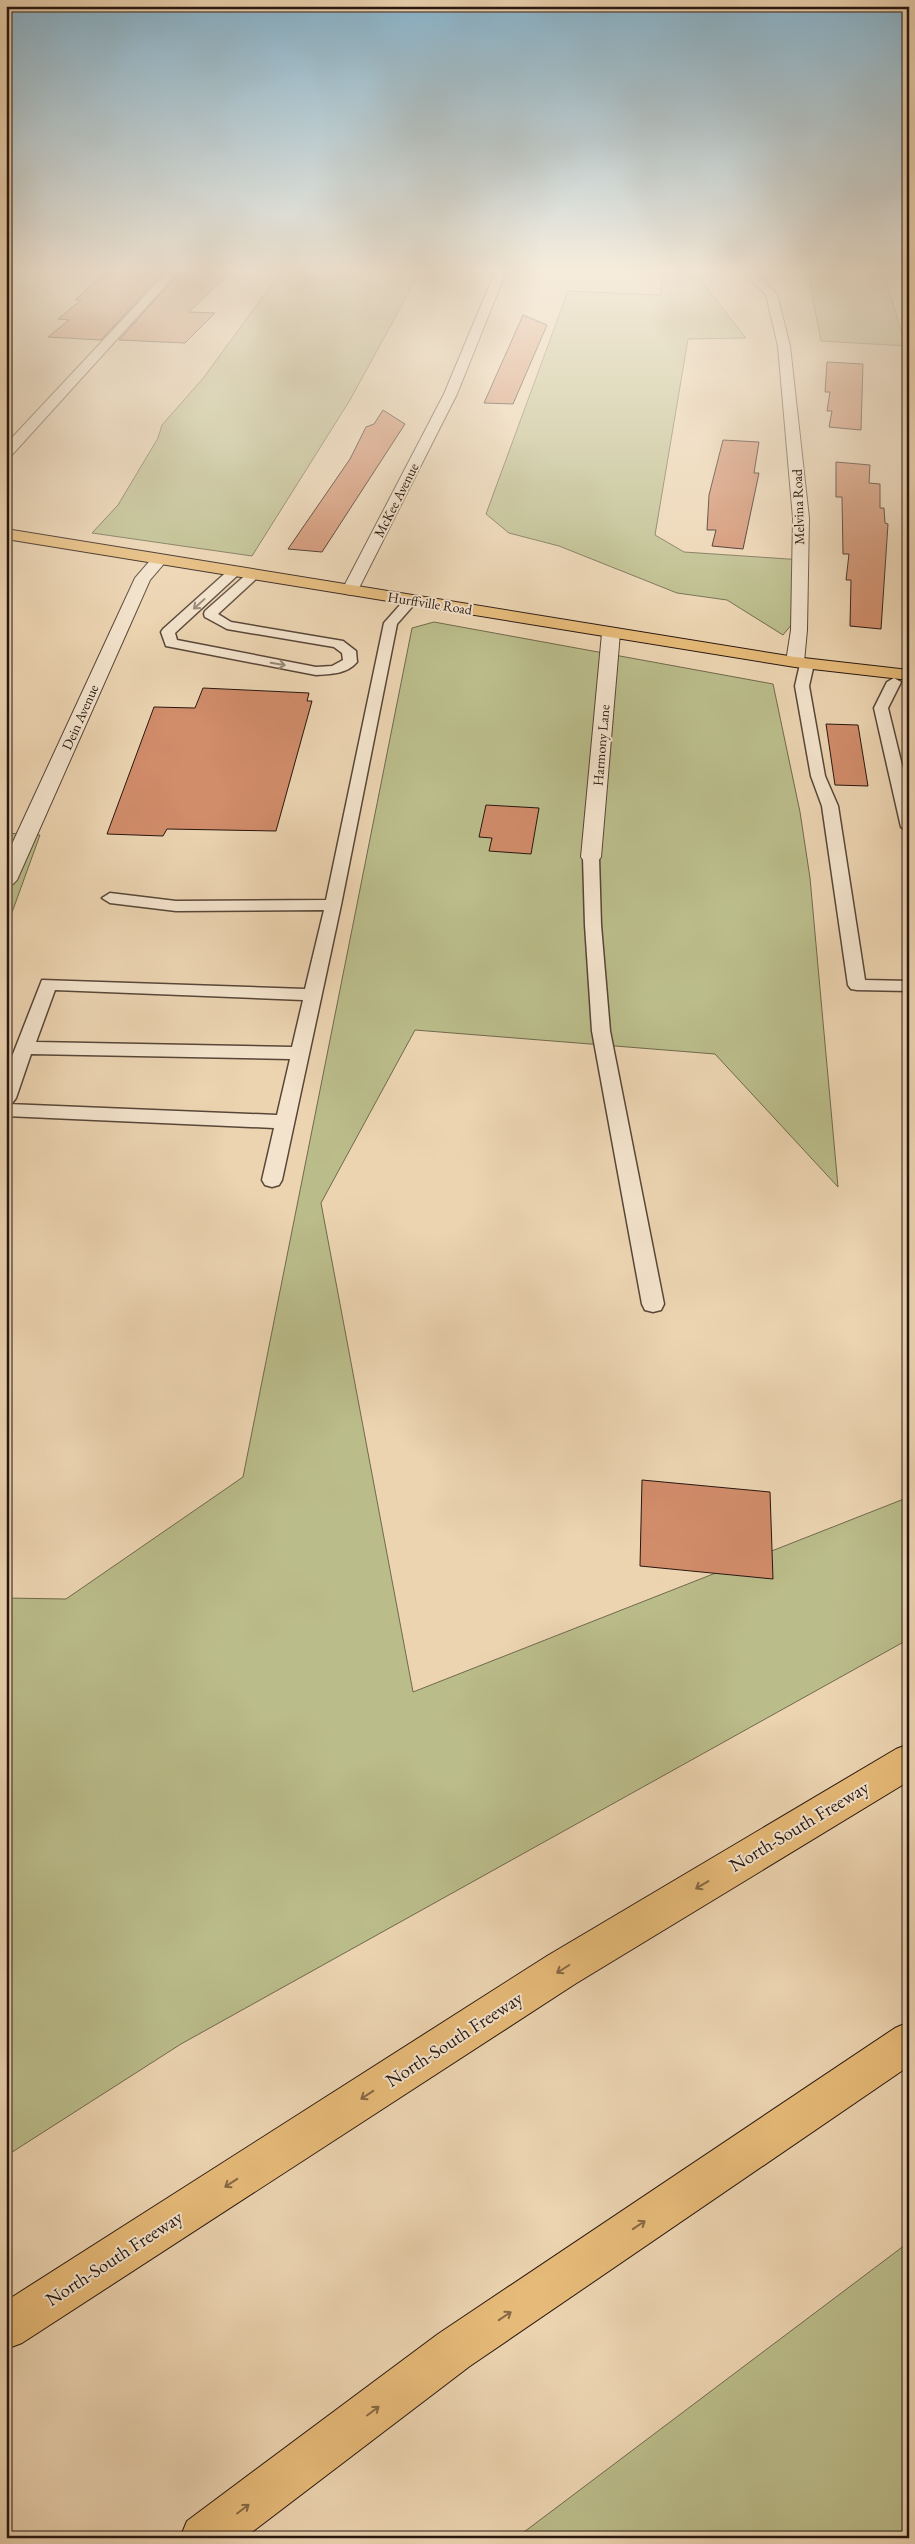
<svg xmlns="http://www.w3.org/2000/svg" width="915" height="2544" font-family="'EB Garamond',serif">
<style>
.green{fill:#babc8a;stroke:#70694d}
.building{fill:#d18c6a;stroke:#271610}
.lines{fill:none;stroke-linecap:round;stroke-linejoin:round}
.service-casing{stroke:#584638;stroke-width:3}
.minor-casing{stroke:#584638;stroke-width:2}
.primary-casing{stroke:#271610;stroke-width:2}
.motorway-casing{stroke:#271610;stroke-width:2}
.service{fill:#f3e3cc;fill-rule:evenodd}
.minor{fill:#f3e3cc;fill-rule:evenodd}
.primary{fill:#e6ba78;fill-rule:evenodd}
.motorway{fill:#e6ba78;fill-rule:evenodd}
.oneway{stroke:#978777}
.oneway2{stroke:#866844}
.labels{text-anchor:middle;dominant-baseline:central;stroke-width:4;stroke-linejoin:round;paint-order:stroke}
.far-street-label{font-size:14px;fill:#271610;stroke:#f3e3cc}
.near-street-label{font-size:19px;fill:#271610;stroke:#f3e3cc}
</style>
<rect width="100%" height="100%" fill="#ecd4b1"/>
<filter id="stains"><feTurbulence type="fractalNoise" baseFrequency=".004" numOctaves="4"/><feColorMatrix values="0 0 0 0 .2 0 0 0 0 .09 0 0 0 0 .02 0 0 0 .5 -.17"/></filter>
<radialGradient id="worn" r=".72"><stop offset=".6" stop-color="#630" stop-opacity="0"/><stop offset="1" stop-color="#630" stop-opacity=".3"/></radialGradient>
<g class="green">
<path d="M281 272H420L350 400 252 556 92 533 118 505 158 438 162 425 204 377Z"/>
<path d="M663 272H707L702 282 746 338 688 339 655 535 684 552 803 560 802 612 783 635 727 600 677 593 559 546 509 533 486 514 568 291 660 295Z"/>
<path d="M797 272H883L906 346 821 341 809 279Z"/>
<path d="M434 622 773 684 800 812 810 878 838 1187 715 1054 415 1030 321 1203 413 1692 909 1497V1639L181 2044 6 2156V1598L66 1599 243 1477 412 628Z"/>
<path d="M6 833 40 835 6 929Z"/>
<path d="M909 2242V2538H516Z"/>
</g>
<g class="building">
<path d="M106 272H164L101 340 48 337 69 320 58 319 81 300H75Z"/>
<path d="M180 272H230L189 312 215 313 185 343 119 340Z"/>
<path d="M523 315 547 325 513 404 484 403Z"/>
<path d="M827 362 863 364 861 430 829 427 832 411H827L830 392H825Z"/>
<path d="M383 410 405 424 322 552 288 549 350 459 366 427 374 424Z"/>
<path d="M723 440 759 442 754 473H759L743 549 712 546 716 530H707L709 495Z"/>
<path d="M836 462 870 465 869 483 880 484V508H884L885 523 888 524 881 629 850 626 851 580H846L849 554H843L842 497H836Z"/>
<path d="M203 688 309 693 307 701H312L276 831 167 829 163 836 107 834 154 707 195 708Z"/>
<path d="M826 724 858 725 868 786 835 785Z"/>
<path d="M486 805 539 808 531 854 489 851 492 838 479 837Z"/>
<path d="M642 1480 770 1492 773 1579 640 1566Z"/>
</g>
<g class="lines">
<g class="service-casing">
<g id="service">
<path d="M235 567 241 571 239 574 175 633 177 640 316 667 332 666 343 660 342 653 334 647 227 629 205 617 204 614 205 611 249 572 253 571 259 575 257 578 218 614 231 622 343 641 356 651 357 662C347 674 331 674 316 675L166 646 161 632 163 629 231 568Z"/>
<path d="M412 596 418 600 397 624 341 905 282 1180 279 1185 272 1187 265 1185 262 1180 274 1128 6 1116V1072L42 980 305 989 324 910 176 911 110 903 102 898 110 893 176 901 326 900 384 623 407 597ZM55 990 303 1000 292 1047 36 1042ZM31 1054 290 1059 277 1115 8 1104 13 1102 16 1098Z"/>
<path d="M807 660 814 664 809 686 825 776 838 806 865 980 909 981V991L857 990 851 989 848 985 822 806 811 776 795 686 800 664Z"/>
<path d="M894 678 901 682 888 708 909 794V832L901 827 874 708 887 682Z"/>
<path d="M591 852 599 857 601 925 610 1031 664 1304 661 1310 653 1312 645 1310 642 1304 592 1031 585 925 583 857Z"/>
</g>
</g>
<g class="minor-casing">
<g id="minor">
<path d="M167 272H178L11 456 6 457V444Z"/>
<path d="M495 272H506L457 394 358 590 350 595 344 593 342 590 444 394Z"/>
<path d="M743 272H755L777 294 790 346 809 518 807 630 804 662 801 666H789L786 662 791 630 793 518 778 346 766 295Z"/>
<path d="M160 554 168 559 150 580 17 880 13 884 6 886V857L135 578 154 556Z"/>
<path d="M611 628 617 629 620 633 601 857 598 861 591 863 584 861 581 857 602 633 605 629Z"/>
</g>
</g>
<g class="primary-casing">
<path id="primary" d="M6 529 795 657 909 670V680L795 667 6 539Z"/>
</g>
<g class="motorway-casing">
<g id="motorway">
<path d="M909 1744V1781L575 1984 22 2343 6 2349V2301L547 1956 896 1749Z"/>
<path d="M909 2022V2066L470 2366 244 2538H180L187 2521 438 2334 895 2028Z"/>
</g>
</g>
<use href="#service" class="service"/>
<use href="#minor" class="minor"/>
<use href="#primary" class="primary"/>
<use href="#motorway" class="motorway"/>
</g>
<defs><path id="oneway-shaft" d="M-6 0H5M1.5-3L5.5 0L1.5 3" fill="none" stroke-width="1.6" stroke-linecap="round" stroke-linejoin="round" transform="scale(1.25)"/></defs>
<g class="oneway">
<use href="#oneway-shaft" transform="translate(199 604) rotate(138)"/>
<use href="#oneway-shaft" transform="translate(278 664) rotate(10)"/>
</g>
<g class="oneway2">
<use href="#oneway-shaft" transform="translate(702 1885) rotate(149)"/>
<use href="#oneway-shaft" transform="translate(563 1969) rotate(148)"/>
<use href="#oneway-shaft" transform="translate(367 2095) rotate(147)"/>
<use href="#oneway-shaft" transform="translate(231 2183) rotate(147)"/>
<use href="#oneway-shaft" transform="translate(639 2225) rotate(-34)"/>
<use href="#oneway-shaft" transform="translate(505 2316) rotate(-34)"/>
<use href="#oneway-shaft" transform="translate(373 2411) rotate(-37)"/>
<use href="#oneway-shaft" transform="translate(243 2509) rotate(-37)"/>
</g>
<linearGradient id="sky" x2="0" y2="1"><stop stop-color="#88b6d0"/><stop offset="0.43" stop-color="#f6ecdc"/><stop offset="1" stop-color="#f6ecdc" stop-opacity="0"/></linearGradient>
<rect width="915" height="628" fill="url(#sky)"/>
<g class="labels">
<g class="far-street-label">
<text transform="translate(396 500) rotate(-63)">McKee Avenue</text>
<text transform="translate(798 507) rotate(-92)">Melvina Road</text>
<text transform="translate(430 603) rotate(9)">Hurffville Road</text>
<text transform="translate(80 717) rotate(-66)">Dein Avenue</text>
<text transform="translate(601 745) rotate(-85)">Harmony Lane</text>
</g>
<g class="near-street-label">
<text transform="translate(799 1826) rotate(-31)">North-South Freeway</text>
<text transform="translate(454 2039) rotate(-33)">North-South Freeway</text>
<text transform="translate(114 2258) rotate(-33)">North-South Freeway</text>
</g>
</g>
<rect width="915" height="2544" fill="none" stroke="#ecd4b1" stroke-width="25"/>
<rect x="8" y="8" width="900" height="2529" fill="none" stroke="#271610" stroke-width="2.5"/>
<rect x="12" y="12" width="890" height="2519" fill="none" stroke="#271610"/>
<rect width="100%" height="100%" filter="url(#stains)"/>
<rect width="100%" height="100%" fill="url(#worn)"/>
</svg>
